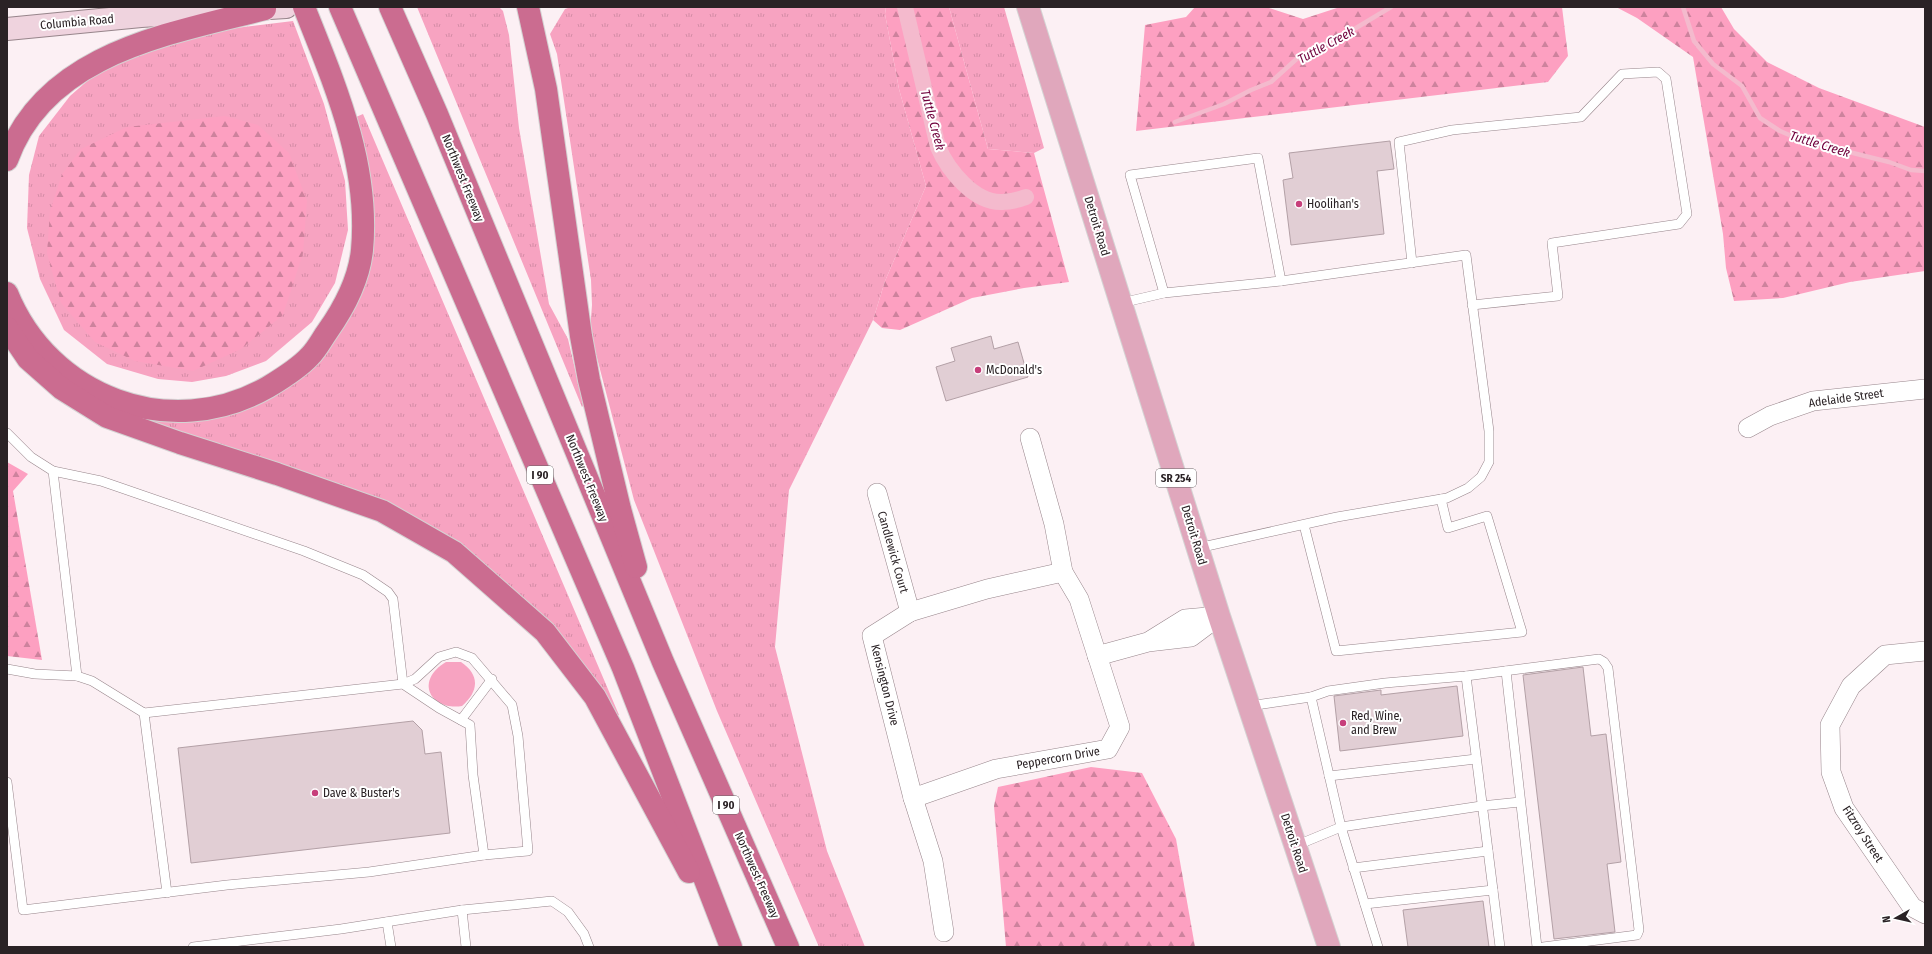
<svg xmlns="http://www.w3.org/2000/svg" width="1932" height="954" font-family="'Fira Sans Condensed',sans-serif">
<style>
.grass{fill:url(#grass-tufts)}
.forest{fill:url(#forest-firs)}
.garden{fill:#f7a3c1}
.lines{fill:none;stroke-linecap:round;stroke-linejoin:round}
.stream{stroke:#f4bacd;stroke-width:4.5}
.canal{stroke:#f4bacd;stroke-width:16}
.building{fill:#e1ced4;stroke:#b3a0a6}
.service-casing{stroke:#97858b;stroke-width:10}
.minor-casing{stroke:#97858b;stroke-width:20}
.secondary-casing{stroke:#97858b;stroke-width:24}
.primary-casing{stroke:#d4d3d3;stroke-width:24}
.motorway-casing{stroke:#d4d3d3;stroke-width:24}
.service{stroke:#fff;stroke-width:9}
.minor{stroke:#fff;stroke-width:19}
.secondary{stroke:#efd3de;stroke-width:22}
.primary{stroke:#e0a7bc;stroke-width:22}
.motorway{stroke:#cb6c90;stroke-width:22}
.poi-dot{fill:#c73f7b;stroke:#fff;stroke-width:1.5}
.labels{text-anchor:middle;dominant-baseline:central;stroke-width:4;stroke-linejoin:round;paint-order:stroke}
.shield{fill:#fff;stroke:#6a6466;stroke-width:1}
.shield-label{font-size:11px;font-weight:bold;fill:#2a2225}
.street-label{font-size:12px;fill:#2a2225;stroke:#fff}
.poi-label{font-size:12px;fill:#2a2225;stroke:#fff;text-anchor:start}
.water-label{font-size:13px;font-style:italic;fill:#70003c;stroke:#fff}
</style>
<defs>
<pattern id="grass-tufts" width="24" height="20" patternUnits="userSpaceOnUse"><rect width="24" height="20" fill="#f7a3c1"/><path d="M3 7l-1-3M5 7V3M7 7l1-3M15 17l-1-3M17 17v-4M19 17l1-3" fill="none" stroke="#d48ca6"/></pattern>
<pattern id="forest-firs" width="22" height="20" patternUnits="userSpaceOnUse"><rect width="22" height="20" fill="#fda0c1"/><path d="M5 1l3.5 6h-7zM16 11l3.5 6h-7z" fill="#cd829d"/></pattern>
</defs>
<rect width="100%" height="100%" fill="#fcf0f4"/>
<g class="grass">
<path d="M417 7H499L503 11 509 35 519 128 549 304 568 339 578 382 586 402 582 407Z"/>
<path d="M571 7H886L885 14 899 89 926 186 885 281 873 320 789 490 775 647 827 851 865 947H819L717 711 634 500 590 331 592 305 591 280 557 54 550 34 565 9Z"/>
<path d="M949 7H1004L1044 148 1034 153 988 149Z"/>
<path d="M293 21 324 104 345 181 348 230 335 283 312 322 292 339 266 361 226 376 192 382 158 379 107 364 64 330 40 279 27 228 29 175 39 136 70 96 109 62 220 30Z"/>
<path d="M363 114 619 715 612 716 467 553 142 423 143 416 158 418 320 359 371 243 356 117Z"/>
</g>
<g class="forest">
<path d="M886 7H949L988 149 1034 153 1069 282 1024 288 972 298 900 330 882 328 873 320 885 281 926 186 899 89 885 14Z"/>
<path d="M1195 7H1266L1303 19 1340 7H1562L1568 56 1548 82 1136 131 1145 25 1186 17Z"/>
<path d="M1616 7H1721L1734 29 1767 62 1819 88 1925 127V271L1850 282 1783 298 1734 301 1726 268 1723 234 1693 57 1637 18Z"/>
<path d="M225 116 258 125 289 153 307 201 303 253 283 315 241 349 193 371 135 361 95 342 61 303 47 253 50 211 62 174 81 149 127 127Z"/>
<path d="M7 462 28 474 13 491 42 660 7 656Z"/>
<path d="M1091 767 1142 773 1176 839 1195 947H1006L994 806 998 787Z"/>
</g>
<path class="garden" d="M446 662H461C480 675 479 691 462 706 432 711 413 682 446 662Z"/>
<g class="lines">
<g class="stream">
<path d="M1683 7 1694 41 1713 64 1742 86 1760 118 1780 131 1801 140 1889 162 1911 170 1925 171"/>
<path d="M1175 122 1224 104 1251 90 1271 82 1301 55 1356 28 1391 7"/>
</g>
<path class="canal" d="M905 7 938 147C948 170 974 203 1002 202 1010 202 1018 200 1026 197"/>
</g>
<g class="building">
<path d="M1390 141 1394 169 1377 171 1384 234 1291 245 1283 180 1293 178 1289 153Z"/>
<path d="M991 336 994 349 1018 342 1028 377 946 401 936 367 955 361 951 348Z"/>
<path d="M1583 667 1591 736 1606 734 1621 862 1607 864 1615 932 1554 939 1523 675Z"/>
<path d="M1457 686 1463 736 1340 751 1334 696 1381 690V695Z"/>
<path d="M413 721 422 730 425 754 441 752 450 833 191 863 178 748Z"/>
<path d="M1483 901 1489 947H1408L1403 910Z"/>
</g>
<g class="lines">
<g class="service-casing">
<g id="service">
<path d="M1412 263 1399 142 1452 130 1581 117 1622 74 1658 72 1666 79 1687 214 1679 224 1552 243 1558 296 1472 305"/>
<path d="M1164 293 1130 175 1258 158 1281 281"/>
<path d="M1121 303 1164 293 1281 281 1466 255 1489 431V462L1481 477 1468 488 1447 498 1337 517 1198 548"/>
<path d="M7 433 31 457 53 471 101 481 304 551 363 575 388 592 393 599 403 684 415 679 439 657 456 652 472 658 512 705 518 736 528 851 484 855"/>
<path d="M53 471 77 676"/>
<path d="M1304 525 1336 651 1522 632 1487 516 1448 528 1441 499"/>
<path d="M7 669 35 674 77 676 92 681 144 713 403 684 439 708 470 725 473 775 484 855 369 872 227 885 23 910 7 782"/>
<path d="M1506 671 1537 947"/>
<path d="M1249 706 1311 697 1328 691 1385 683 1466 676 1599 659 1604 662 1608 668 1639 930 1637 935 1543 947"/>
<path d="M144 713 167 893"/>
<path d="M461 720 492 679"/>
<path d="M1329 776 1476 759"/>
<path d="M1295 846 1341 827 1311 697"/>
<path d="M1353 868 1488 851"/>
<path d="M1493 890 1500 947"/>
<path d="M1365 904 1493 890 1466 676"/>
<path d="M462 910 466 947"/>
<path d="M387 922 391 947"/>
<path d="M193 947 341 929 462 910 552 901 568 912 584 934 589 947"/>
<path d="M1378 947 1341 827 1481 806 1520 802"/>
</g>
</g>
<g class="minor-casing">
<g id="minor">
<path d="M1748 428 1770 416 1813 401 1925 389"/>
<path d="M877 493 910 612"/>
<path d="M1925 651 1885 655 1851 686 1830 725 1831 772 1844 808 1912 907 1925 914"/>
<path d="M1097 656 1148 642 1191 637 1219 616 1185 619 1148 642"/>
<path d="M913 798 996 769 1108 749 1120 727 1079 599 1063 572 1054 524 1030 438"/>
<path d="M944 932 933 861 913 798 872 636 910 612 987 589 1063 572"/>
</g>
</g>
<g class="secondary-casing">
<path id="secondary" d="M7 29 141 16 286 7"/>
</g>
<g class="primary-casing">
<path id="primary" d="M1028 7 1219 616 1329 947"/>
</g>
<g class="motorway-casing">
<g id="motorway">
<path d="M340 7 623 668 731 947"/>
<path d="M390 7 437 114 663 662 788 947"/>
<path d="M528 7 546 89 581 336 589 380 620 509 636 567"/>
<path d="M7 160C45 53 169 34 265 9"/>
<path d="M7 293C49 397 170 443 268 387 283 378 299 368 310 356 317 349 322 339 327 332 344 308 359 280 362 250 370 165 335 85 304 7"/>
<path d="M7 328 28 359 62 389 107 417 180 443 277 474 382 511 454 552 545 632 595 697 689 872"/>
</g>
</g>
<use href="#service" class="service"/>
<use href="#minor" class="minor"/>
<use href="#secondary" class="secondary"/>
<use href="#primary" class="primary"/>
<use href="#motorway" class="motorway"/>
</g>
<g class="poi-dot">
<circle cx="1299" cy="204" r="4"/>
<circle cx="978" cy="370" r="4"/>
<circle cx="1343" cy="723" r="4"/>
<circle cx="315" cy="793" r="4"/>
</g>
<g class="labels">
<g class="shield">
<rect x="527" y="466" width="26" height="18" rx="3"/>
<rect x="1156" y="469" width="40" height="18" rx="3"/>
<rect x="713" y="796" width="26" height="18" rx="3"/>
</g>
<g class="shield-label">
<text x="540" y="475">I 90</text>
<text x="1176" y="478">SR 254</text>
<text x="726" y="805">I 90</text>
</g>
<g class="street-label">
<text transform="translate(77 22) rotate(-5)">Columbia Road</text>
<text transform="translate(463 178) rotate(68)">Northwest Freeway</text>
<text transform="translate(1097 226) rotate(73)">Detroit Road</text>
<text transform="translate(1846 398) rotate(-8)">Adelaide Street</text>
<text transform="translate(587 478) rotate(68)">Northwest Freeway</text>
<text transform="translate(1194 535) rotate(73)">Detroit Road</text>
<text transform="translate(893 552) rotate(74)">Candlewick Court</text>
<text transform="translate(885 685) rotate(76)">Kensington Drive</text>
<text transform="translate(1058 758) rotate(-10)">Peppercorn Drive</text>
<text transform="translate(1863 834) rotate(57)">Fitzroy Street</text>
<text transform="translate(1294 843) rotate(72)">Detroit Road</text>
<text transform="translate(757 875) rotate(66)">Northwest Freeway</text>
</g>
<g class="poi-label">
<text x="1307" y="204">Hoolihan's</text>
<text x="986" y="370">McDonald's</text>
<text x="1351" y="716">Red, Wine,<tspan x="1351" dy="14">and Brew</tspan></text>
<text x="323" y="793">Dave &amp; Buster's</text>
</g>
<g class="water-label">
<text transform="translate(1326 45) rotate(-29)">Tuttle Creek</text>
<text transform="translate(933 120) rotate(75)">Tuttle Creek</text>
<text transform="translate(1820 144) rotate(17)">Tuttle Creek</text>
</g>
</g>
<rect width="1932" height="954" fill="none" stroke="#2a2225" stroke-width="16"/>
<g transform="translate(1896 918) rotate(262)" stroke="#ffffff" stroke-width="3" paint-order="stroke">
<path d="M0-3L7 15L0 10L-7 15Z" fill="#2a2225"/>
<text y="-6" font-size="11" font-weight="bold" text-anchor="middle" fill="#2a2225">N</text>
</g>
</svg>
